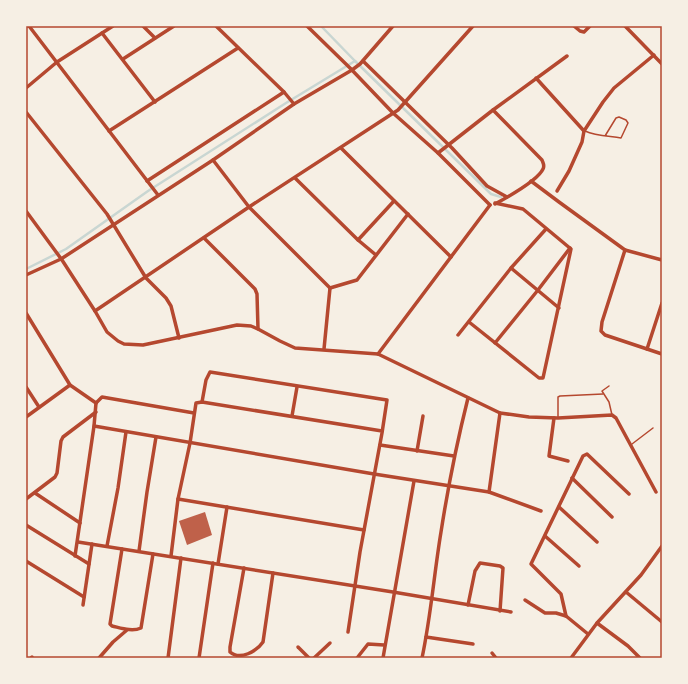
<svg xmlns="http://www.w3.org/2000/svg" width="688" height="684" font-family="Poppins,sans-serif">
<style>
.lines{fill:none;stroke-linecap:round;stroke-linejoin:round}
.stream{stroke:#c9d6d2;stroke-width:2.5}
.building{fill:#bf614a}
.service{stroke:#b5482f;stroke-width:1.5}
.minor{stroke:#b5482f;stroke-width:3.5}
.neatline{fill:none;stroke:#b5482f;stroke-width:1.5}
</style>
<rect width="100%" height="100%" fill="#f6efe4"/>
<g class="lines">
<g class="stream">
<path d="M321 26 355 61 491 194 501 197"/>
<path d="M26 269 66 249 148 191 286 103 355 61"/>
</g>
</g>
<path class="building" d="M205 512 212 535 187 545 179 521Z"/>
<g class="lines">
<g class="service">
<path d="M585 131C596 136 609 136 621 138L628 123 626 120 619 117 616 118 605 136"/>
<path d="M609 386 602 391 609 402 612 415"/>
<path d="M558 418V397L560 396 603 394"/>
<path d="M632 444 653 428"/>
</g>
<g class="minor">
<path d="M29 26 158 195"/>
<path d="M143 26 155 38"/>
<path d="M216 26 284 92 294 104"/>
<path d="M307 26 350 68 393 113 438 153 490 205"/>
<path d="M574 26 580 31 584 32 590 26"/>
<path d="M625 26 662 64"/>
<path d="M102 33 155 102"/>
<path d="M123 59 174 26"/>
<path d="M363 61 452 148 487 186 507 197"/>
<path d="M536 78 584 131"/>
<path d="M26 88 57 62 113 26"/>
<path d="M493 110 542 160C543 163 545 165 543 169 538 180 506 198 495 204"/>
<path d="M26 112 107 214 146 278 166 298 171 306 179 338"/>
<path d="M109 131 238 48"/>
<path d="M341 148 451 257"/>
<path d="M438 153 493 110 567 56"/>
<path d="M213 160 249 207 330 288"/>
<path d="M295 178 358 240 376 255"/>
<path d="M147 181 284 92"/>
<path d="M531 181 559 202 625 250 662 260"/>
<path d="M557 191 569 171 582 142 584 131 603 102 614 88 654 55"/>
<path d="M26 211 62 260 95 311 107 332 118 341 124 344 143 345 237 325 251 326 258 329 280 341 295 348 378 354 500 413 529 417 558 418 612 415 616 418 656 492"/>
<path d="M204 238 255 289 257 294 258 329"/>
<path d="M358 240 394 201"/>
<path d="M625 250 602 322 601 331 605 335 662 354"/>
<path d="M511 268 559 308"/>
<path d="M26 275 61 259 213 160 294 104 352 70 360 64 393 26"/>
<path d="M330 288 357 280 408 214"/>
<path d="M95 311 249 207 398 110 473 26"/>
<path d="M26 313 70 385 96 403"/>
<path d="M469 322 539 378H543L571 249 523 209 495 203"/>
<path d="M458 335 511 268 546 229"/>
<path d="M495 343 538 290 570 248"/>
<path d="M324 349 330 288"/>
<path d="M647 349 662 303"/>
<path d="M378 354 490 205"/>
<path d="M26 387 39 407"/>
<path d="M202 402 206 380 210 372 387 400 382 433 360 552 348 632"/>
<path d="M96 403 102 397 194 413"/>
<path d="M292 416 297 387"/>
<path d="M26 417 70 385"/>
<path d="M554 418 549 456 568 461"/>
<path d="M94 426 374 474 489 492 541 511"/>
<path d="M380 445 454 456"/>
<path d="M417 451 423 416"/>
<path d="M572 478 612 517"/>
<path d="M489 492 500 413"/>
<path d="M35 493 80 523"/>
<path d="M26 499 55 477 57 473 61 441 63 437 96 412"/>
<path d="M178 499 364 530"/>
<path d="M559 507 597 542"/>
<path d="M26 525 89 564"/>
<path d="M545 536 579 566"/>
<path d="M78 542 393 592 511 612"/>
<path d="M107 546 118 488 126 432"/>
<path d="M122 549 110 624 112 626C121 628 132 632 141 628L153 554"/>
<path d="M139 551 147 492 156 437"/>
<path d="M75 556 94 426 96 403"/>
<path d="M171 556 178 499 190 443 196 403 202 402 382 431"/>
<path d="M26 561 84 597"/>
<path d="M218 564 227 507"/>
<path d="M244 568 230 647V652C240 661 257 651 263 642L273 573"/>
<path d="M626 592 662 622"/>
<path d="M525 600 545 613H556L566 616 588 634"/>
<path d="M83 605 92 544"/>
<path d="M468 605 475 571 480 563 500 566 503 568 500 611"/>
<path d="M566 616 561 594 531 564 583 456 587 454 629 494"/>
<path d="M597 623 628 646 640 658"/>
<path d="M426 637 473 644"/>
<path d="M298 647 309 658"/>
<path d="M492 653 496 658"/>
<path d="M31 658 32 657"/>
<path d="M99 658 113 642 127 630"/>
<path d="M168 658 181 558"/>
<path d="M199 658 213 563"/>
<path d="M314 658 330 643"/>
<path d="M357 658 368 644 384 645"/>
<path d="M383 658 414 481"/>
<path d="M422 658C431 616 434 574 441 532 448 487 457 442 468 398"/>
<path d="M571 658 597 623 641 575 662 546"/>
</g>
</g>
<rect width="688" height="684" fill="none" stroke="#f6efe4" stroke-width="54"/>
<rect x="27" y="27" width="634" height="630" class="neatline"/>
</svg>
